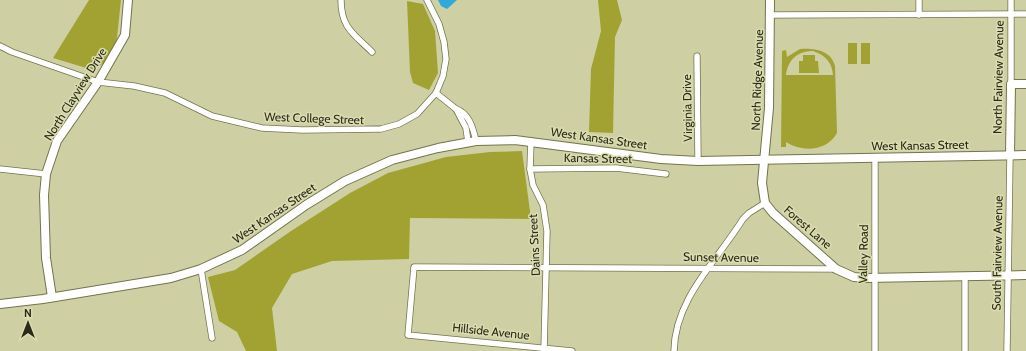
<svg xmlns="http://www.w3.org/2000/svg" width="1026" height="351" font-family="Cabin,sans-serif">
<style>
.green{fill:#a2a232;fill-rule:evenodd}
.water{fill:#31a9d8}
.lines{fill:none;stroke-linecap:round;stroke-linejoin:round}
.street-casing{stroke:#73744b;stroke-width:7}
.secondary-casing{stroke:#73744b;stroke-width:10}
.street{stroke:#fff;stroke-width:5.5}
.secondary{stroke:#fff;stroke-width:8}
.labels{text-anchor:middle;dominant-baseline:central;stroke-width:3;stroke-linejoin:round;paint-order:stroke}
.street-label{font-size:12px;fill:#2a2a19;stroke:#dbddb0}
</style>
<rect width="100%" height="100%" fill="#ced0a4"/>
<g class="green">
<path d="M89 0H121L115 56 93 70 53 58Z"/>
<path d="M598 0H617L622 20 615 37 613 133 589 132 591 69 601 31Z"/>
<path d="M407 1 423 4 435 31 438 73 429 90 413 83 410 72Z"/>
<rect x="848" y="43" width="9" height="21"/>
<rect x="861" y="43" width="9" height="21"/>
<path d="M800 49C814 48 831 50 835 66L837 133C827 151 803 153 786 142V147H781L782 51 786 50 787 57ZM813 51C825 55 832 62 833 75H786C788 60 797 51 813 51Z"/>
<path d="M803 55H815V61H818L819 73H799V61H803Z"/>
<path d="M522 151 531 219 410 218 409 259 332 261 292 274 272 308 277 351H246L237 332 219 321 208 277 235 270 291 231 350 193 388 173 446 157 490 152Z"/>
</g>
<path class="water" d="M438 0H457L447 9 441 6Z"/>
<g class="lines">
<g class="street-casing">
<g id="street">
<path d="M341 0C341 28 354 34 372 52"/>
<path d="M919 0V15"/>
<path d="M1011 0V84"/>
<path d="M771 15 1026 14"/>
<path d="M0 46 12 52 98 82 134 86 165 93 212 116 262 128 302 130 381 129 399 124 417 114 436 93 443 76 446 59 444 42 439 24 427 0"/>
<path d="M697 56 698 161"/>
<path d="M436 93 456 109"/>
<path d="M531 141 530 169 533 185 543 205 547 231 544 350"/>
<path d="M468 142 466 128 456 109C469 113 473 128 476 141"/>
<path d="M0 169 46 174"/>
<path d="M530 169 616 168 666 174"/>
<path d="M201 269 212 338"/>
<path d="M572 351 408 335 414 267 836 269"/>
<path d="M674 351C675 298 717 261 743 219L749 213 765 203"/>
<path d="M875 351V158"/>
<path d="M965 351V276"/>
<path d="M1007 351 1010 155"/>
</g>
</g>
<g class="secondary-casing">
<g id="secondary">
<path d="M770 0 769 108 762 183 765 203 773 213 836 269 854 277 866 278 1026 275"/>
<path d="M1010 155 1011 84H1026"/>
<path d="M52 297 46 258 44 195 46 174 57 141 98 82 125 35 128 0"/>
<path d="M0 304 43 299 171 278 201 269 242 250 306 205 345 181 392 160 438 148 476 141 515 140 661 159 698 161 1026 155"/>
</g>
</g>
<use href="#street" class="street"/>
<use href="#secondary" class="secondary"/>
</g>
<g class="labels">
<g class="street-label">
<text transform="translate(998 77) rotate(-89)">North Fairview Avenue</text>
<text transform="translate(757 80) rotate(-88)">North Ridge Avenue</text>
<text transform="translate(75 94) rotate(-58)">North Clayview Drive</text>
<text transform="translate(687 108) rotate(-91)">Virginia Drive</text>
<text transform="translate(314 118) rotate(2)">West College Street</text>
<text transform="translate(599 138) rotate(8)">West Kansas Street</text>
<text transform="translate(920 145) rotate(-1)">West Kansas Street</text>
<text transform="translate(598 158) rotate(1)">Kansas Street</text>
<text transform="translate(274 213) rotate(-34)">West Kansas Street</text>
<text transform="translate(808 227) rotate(41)">Forest Lane</text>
<text transform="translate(534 245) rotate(-93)">Dains Street</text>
<text transform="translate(997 253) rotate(-89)">South Fairview Avenue</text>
<text transform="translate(863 254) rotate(-89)">Valley Road</text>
<text transform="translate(721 257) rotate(1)">Sunset Avenue</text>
<text transform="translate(491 331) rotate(6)">Hillside Avenue</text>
</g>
</g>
<g transform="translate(28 323)" stroke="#dbddb0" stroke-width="3" paint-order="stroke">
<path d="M0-3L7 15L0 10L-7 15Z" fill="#2a2a19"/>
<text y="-6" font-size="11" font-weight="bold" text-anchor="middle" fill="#2a2a19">N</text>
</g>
</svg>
